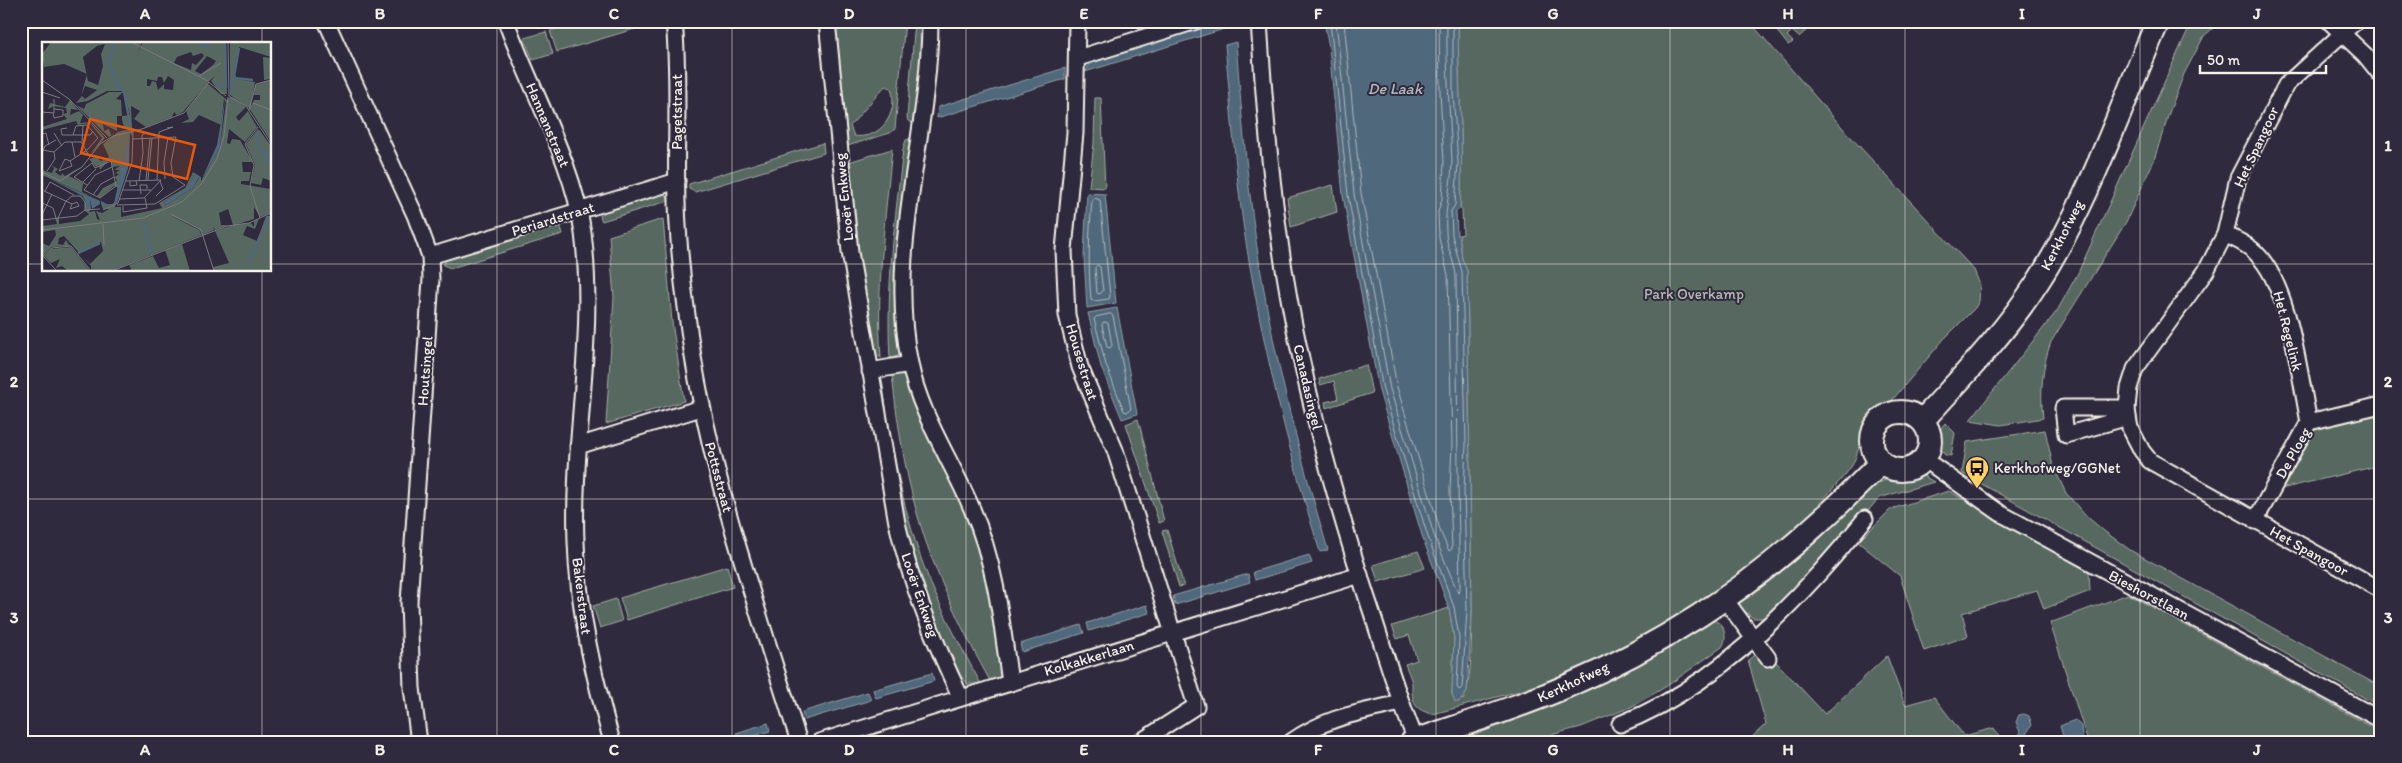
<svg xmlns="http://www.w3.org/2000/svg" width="2402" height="763" font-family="Itim,sans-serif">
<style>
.green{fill:#566860;stroke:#a5aca4;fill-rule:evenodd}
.water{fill:#50687b;stroke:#929fa7}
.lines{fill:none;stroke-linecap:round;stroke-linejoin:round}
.shore{stroke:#b2babc;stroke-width:1}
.street-casing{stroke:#f4f1e8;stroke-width:19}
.secondary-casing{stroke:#f4f1e8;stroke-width:26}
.street{stroke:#2f2a3d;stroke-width:15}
.secondary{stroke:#2f2a3d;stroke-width:22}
.grid{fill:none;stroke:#f4f1e8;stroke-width:1;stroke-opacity:0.55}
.labels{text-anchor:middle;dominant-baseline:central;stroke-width:4;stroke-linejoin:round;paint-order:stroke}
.street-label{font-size:15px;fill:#f4f1e8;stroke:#2f2a3d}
.park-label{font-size:15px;fill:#b5bab2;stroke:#2f2a3d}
.poi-label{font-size:15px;fill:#f4f1e8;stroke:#2f2a3d;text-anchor:start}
.water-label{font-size:16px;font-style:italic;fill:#b2babc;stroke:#2f2a3d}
.inset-river{fill:none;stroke:#50687b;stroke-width:2.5}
.inset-road{fill:none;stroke:#7e7a81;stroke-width:1}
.view{fill:#e8590c;fill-opacity:0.15;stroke:#e8590c;stroke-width:2.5}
.inset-edge{fill:none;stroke:#f4f1e8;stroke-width:2.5}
.neatline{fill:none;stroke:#f4f1e8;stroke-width:2}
.grid-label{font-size:16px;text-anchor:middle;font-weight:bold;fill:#f4f1e8}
</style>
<rect width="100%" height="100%" fill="#2f2a3d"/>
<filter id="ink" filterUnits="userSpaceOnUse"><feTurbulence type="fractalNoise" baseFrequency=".02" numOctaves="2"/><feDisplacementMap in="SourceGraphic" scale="10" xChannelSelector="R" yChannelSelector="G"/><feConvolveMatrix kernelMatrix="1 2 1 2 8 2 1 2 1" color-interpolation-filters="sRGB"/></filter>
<g filter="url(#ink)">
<g class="green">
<path d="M581 21H657L658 22 557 52 550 31Z"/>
<path d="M831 21H905L895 129 890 133 844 147ZM885 86 891 88C899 113 881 140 854 136L850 126Z"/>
<path d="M915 21H924L916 124 908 121 907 117Z"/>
<path d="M1458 21H1749L1848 134 1974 270 1980 285 1979 301 1975 308 1944 339 1865 432 1853 464 1845 475 1812 512 1781 541 1721 588 1688 610 1621 649 1538 686 1433 714C1415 710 1412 704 1412 687 1413 681 1407 670 1405 664L1417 660 1409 635 1397 639 1392 626 1449 608 1454 638 1452 694 1463 700C1473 682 1471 632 1472 610L1467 271 1462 259 1459 235 1463 234 1462 209H1460C1464 147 1458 84 1458 21Z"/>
<path d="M1769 21H1805L1809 28 1799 37 1792 31 1787 36 1793 42 1788 45Z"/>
<path d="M2192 21H2221L2204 36 2184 74 2169 113 2154 160 2126 222 2051 342C2042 366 2040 392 2043 418L2001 425 1970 420 2057 311 2078 273Z"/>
<path d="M546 32 553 54 533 60 524 38Z"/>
<path d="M1095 98H1101L1105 188 1089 187 1094 143Z"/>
<path d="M914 137 902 352 898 356 890 358C886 288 895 219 903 149L906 140Z"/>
<path d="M823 143 824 153 695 192 689 189V184Z"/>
<path d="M892 149C885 219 876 288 881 358L872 351 845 163Z"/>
<path d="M1333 185 1337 212 1291 227 1287 198Z"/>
<path d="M661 193 669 197 668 201 602 221 598 212Z"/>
<path d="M663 219 672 322 684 401 606 424 614 297 609 236Z"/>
<path d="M560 224 563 234 451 268 443 265 448 257Z"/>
<path d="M1366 365 1372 393 1326 408 1325 402 1338 399 1334 381 1320 385 1319 379Z"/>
<path d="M900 374 905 376 976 535 994 609 1001 675 996 680 990 681C965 635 942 589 925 539 907 486 898 430 892 375Z"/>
<path d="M882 379C890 436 899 492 917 547 933 595 957 640 981 684H968L955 670 927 608 912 561 878 385Z"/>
<path d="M2381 413V465L2281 489 2314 428Z"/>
<path d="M1138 419 1164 521 1159 523 1126 424Z"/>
<path d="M1945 423 1955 433 1951 456 1945 455C1936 442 1935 436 1945 423Z"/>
<path d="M2045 430 2053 466 2066 493 2084 514 2104 531 2130 550 2381 687V707L1962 473 1967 442Z"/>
<path d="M1922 475 1934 482 1879 498 1826 560 1768 618H1753L1740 607 1739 598 1871 486 1895 476Z"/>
<path d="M1949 491 2089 572 2090 591 2044 609 2037 590 1962 613 1968 636 1924 651 1900 576 1858 542 1891 509Z"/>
<path d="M1167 530 1184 586 1179 587 1162 531Z"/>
<path d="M1418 551 1425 568 1378 582 1373 565Z"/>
<path d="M727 566 733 587 627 620 620 598Z"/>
<path d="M2128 594 2381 732V742H2088L2050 623Z"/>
<path d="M616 599 622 621 600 628 593 606Z"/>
<path d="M1707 620H1714L1722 625C1725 633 1727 639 1722 647L1667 686 1631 707 1581 727 1524 742H1458C1545 709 1625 663 1707 620Z"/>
<path d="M1763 648 1825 714 1887 656 1905 705 1934 697 1964 736 1994 728 2002 742H1751V738L1766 724 1748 660Z"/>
</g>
<g class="water">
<path d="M1218 21H1250L1085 72 1092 61Z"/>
<path d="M1324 21H1458C1458 84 1464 147 1460 209L1456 211 1457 235H1459L1462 259 1467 271 1472 610 1467 692 1459 702H1455L1452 694 1454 638 1449 608 1423 539 1379 391 1343 196 1329 47Z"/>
<path d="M1236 42C1242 120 1248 196 1261 273 1276 367 1301 459 1328 550L1320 552C1287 446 1261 340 1244 230 1235 169 1231 107 1225 45Z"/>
<path d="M1065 68V79L937 118 938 107Z"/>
<path d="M1087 193 1105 194 1116 303 1087 308 1084 256Z"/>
<path d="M1117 308 1137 414 1122 419 1101 367 1088 313Z"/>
<path d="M1309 555 1312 563 1255 580 1253 572Z"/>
<path d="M1248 574 1250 582 1175 605 1173 596Z"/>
<path d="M1147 605 1149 613 1089 631 1087 623Z"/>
<path d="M1081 625 1084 633 1022 652 1020 644Z"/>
<path d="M932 673 934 681 876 698 873 690Z"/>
<path d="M868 692 871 700 804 720 802 712Z"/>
<path d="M2024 714 2029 716 2032 725 2026 734 2025 742H2019L2020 732 2016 722 2019 715Z"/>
<path d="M2075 720 2081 726 2083 742H2052L2063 736 2060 726Z"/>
<path d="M768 723 770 731 739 741 736 733Z"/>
</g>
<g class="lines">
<g class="shore">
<path d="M1330 21 1348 195 1383 390 1428 537 1454 607 1459 638 1457 687 1459 690 1462 688 1467 611 1464 490 1466 444 1462 272 1452 235 1451 211 1455 205 1458 163 1453 92V21"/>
<path d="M1336 21 1354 194 1390 389 1434 535 1458 593 1460 591C1457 486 1458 381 1456 276 1455 263 1446 246 1446 232 1444 208 1452 186 1452 161 1450 115 1446 68 1447 21"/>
<path d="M1344 21 1361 193 1397 387 1441 533 1449 551 1452 549 1450 490 1452 444 1448 275 1439 238 1438 212 1442 199 1444 163 1440 92 1439 21"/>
<path d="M1094 198 1100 200 1110 296 1109 299 1094 301 1091 300C1088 267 1089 233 1092 200Z"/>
<path d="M1098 265 1100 267 1103 291 1100 294 1097 293 1095 268Z"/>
<path d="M1111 314 1113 316 1131 409 1127 412 1124 411 1106 365 1094 319 1096 317Z"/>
<path d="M1104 322 1108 323 1112 345 1110 348 1107 347 1102 325Z"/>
</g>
<g class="street-casing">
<g id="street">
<path d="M326 21 415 215 430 256 431 279 409 602 412 688 419 742"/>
<path d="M506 21C530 89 574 163 583 233 596 337 572 439 576 542 578 610 594 677 612 742"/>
<path d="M674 21C680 82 675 142 677 202 678 240 682 278 687 315 705 462 755 601 799 742"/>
<path d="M827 21 850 252 897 523C911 585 934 641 961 698"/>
<path d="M930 21C930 135 886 250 910 364 920 415 952 461 972 509 996 564 1002 624 1010 683"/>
<path d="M1077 21 1075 133 1064 250 1067 315 1080 367 1115 450 1196 706 1140 742"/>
<path d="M1259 21C1264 104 1271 187 1284 269 1302 381 1332 490 1367 598 1383 645 1396 694 1416 740"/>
<path d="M2329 21 2365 55 2381 75"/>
<path d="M2356 21 2286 85 2238 178 2225 234 2206 271 2135 369 2129 388 2127 408 2128 417 2130 428 2142 451 2150 461 2381 590"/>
<path d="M1078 58 1196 21"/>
<path d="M2225 234C2234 239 2247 244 2255 252 2290 285 2299 374 2309 422"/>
<path d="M430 256 677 181"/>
<path d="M870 371 910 364"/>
<path d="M2127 408H2063L2066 435 2128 417"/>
<path d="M578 446 701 408"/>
<path d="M1924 459 2000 513 2381 720"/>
<path d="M2255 521 2309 422 2381 405"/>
<path d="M1724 598 1768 658"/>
<path d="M1620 724C1715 688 1802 598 1865 519"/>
<path d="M819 742 1360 575"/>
<path d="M1291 742C1328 716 1359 713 1401 703"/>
</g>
</g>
<g class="secondary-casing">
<g id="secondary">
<circle cx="1901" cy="441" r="29"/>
<path d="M1923 420C1963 376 2004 334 2037 283 2087 206 2121 106 2158 21"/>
<path d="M1412 742C1463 724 1515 709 1565 687 1656 648 1746 591 1818 523 1840 504 1860 483 1881 463"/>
</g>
</g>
<use href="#street" class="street"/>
<use href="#secondary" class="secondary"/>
</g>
</g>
<path class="grid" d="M262 21V44M497 21V742M732 21V742M966 21V742M1201 21V742M1436 21V742M1670 21V742M1905 21V742M2140 21V742M21 264H44M270 264H2381M262 270V742M21 499H2381"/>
<defs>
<g id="bus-pin" transform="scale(1.25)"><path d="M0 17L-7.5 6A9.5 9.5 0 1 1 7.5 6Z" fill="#ffd166" stroke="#2f2a3d"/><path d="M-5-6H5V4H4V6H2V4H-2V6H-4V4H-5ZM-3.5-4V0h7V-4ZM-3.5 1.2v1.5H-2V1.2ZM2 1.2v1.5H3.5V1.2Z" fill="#111"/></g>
</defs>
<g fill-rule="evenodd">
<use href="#bus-pin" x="1977" y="468"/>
</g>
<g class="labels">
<g class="street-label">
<text transform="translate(677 112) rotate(-90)">Pagetstraat</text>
<text transform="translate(548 125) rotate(67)">Hannanstraat</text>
<text transform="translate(2256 147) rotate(-65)">Het Spangoor</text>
<text transform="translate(844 197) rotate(-96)">Looër Enkweg</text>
<text transform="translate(553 219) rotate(-17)">Periardstraat</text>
<text transform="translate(2062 235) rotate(-63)">Kerkhofweg</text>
<text transform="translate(2288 331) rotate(76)">Het Regelink</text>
<text transform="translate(1082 362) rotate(73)">Housestraat</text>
<text transform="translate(425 371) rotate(-86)">Houtsingel</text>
<text transform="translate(1308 387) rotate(77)">Canadasingel</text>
<text transform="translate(2293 453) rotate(-61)">De Ploeg</text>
<text transform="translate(719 477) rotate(75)">Pottsstraat</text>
<text transform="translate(2309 551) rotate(29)">Het Spangoor</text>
<text transform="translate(920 595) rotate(71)">Looër Enkweg</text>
<text transform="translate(2149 595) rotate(28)">Bieshorstlaan</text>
<text transform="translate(582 596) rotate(83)">Bakerstraat</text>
<text transform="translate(1089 658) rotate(-17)">Kolkakkerlaan</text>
<text transform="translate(1573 682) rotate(-25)">Kerkhofweg</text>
</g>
<g class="park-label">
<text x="1694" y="294">Park Overkamp</text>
</g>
<g class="poi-label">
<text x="1994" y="468">Kerkhofweg/GGNet</text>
</g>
<g class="water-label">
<text x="1395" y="88">De Laak</text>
</g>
</g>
<g transform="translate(42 42)">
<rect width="229" height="229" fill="#2f2a3d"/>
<path d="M9 0H100L96 10 101 0H184L185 52H179L169 39 173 34 165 41 185 58 188 55 192 56 204 65 194 75 197 79 206 69 215 85 203 100 187 87 185 101 188 102 190 97 198 98 211 120H200L201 130H209L207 139H199V142L229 147V171L218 175 212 165V177L196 182 209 181 212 185V179L217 177 213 187 205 184 201 193 215 199 224 174H229V229H172L171 225 187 221 173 189 191 183 186 167 177 171 179 183H186L173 188 171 185 172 188 161 193 156 186 130 174 157 188 160 193 69 229H49V224L22 194 17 196 16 202 21 203 24 198 28 204 10 205 1 213 0 201 7 204 14 193 13 188 0 190V184L15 182 13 176H17V182L38 179 47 172 43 169V158L35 151 44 157 46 166 49 167 47 170 53 169 55 177 58 178 54 169 60 171 67 167H61L59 162H74L79 145 73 165H79V175L120 166 117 161 143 146 151 130 159 135V139L178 105 184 61 182 57 179 83 157 73 151 80 139 81 147 77 144 69 165 42 141 70 135 73 132 70 130 75 104 85 92 77 98 69 89 64 90 87 98 88 82 90H90V94L88 91 76 146 72 144 58 156 55 154 61 146 75 139 73 135 77 132 73 131 78 128H72L78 124 71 125 68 117 58 128 57 123 54 125 47 117 54 115 59 119 67 115 61 102 76 90 88 87 82 85 80 78V74L88 73 82 49H65L46 59 34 61 40 54 43 57 55 48 43 44 39 54 45 32 22 22 2 25 0 12ZM63 2 59 12 61 24 56 43 46 39 41 15 55 4ZM149 10 151 14 160 11 162 14 154 23 150 21 149 28 132 21 135 15ZM165 14 174 19 171 23 159 32 153 29ZM126 34 132 38 131 48 122 47V42L116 48 114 40 110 39 108 44H105V37L115 39 116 35H120L122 41ZM152 133 157 136 151 146 124 163 122 160 146 146ZM59 200 61 209 48 222 37 211ZM188 0H229V15L197 5 192 30 195 37 213 40 209 64 212 58H218V53H212L213 43 229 38V100L207 66 188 53ZM221 15 229 16V37L222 38ZM67 50H81L74 57 79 58 80 74H75V89L61 82 62 89 67 87 69 93 74 90 67 95 34 63 42 67 44 62ZM28 58 36 68 29 67 28 73 37 69 41 73 38 81 48 80 63 96 47 114 60 96 48 81 36 83 34 79 0 88V85L25 77 21 72 25 71 24 66 12 64 6 67 8 61 23 65ZM216 86 229 104V139L221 136 219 143 209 141 213 123 204 102 216 87 218 89ZM9 123 16 127 13 130 19 134 20 131 23 134 38 125 27 134 41 141 40 150 58 159 0 133V128L10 131 12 126ZM140 202 148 229H90L87 223 111 214 117 226 128 223 123 208ZM29 205 48 229H26L20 224 14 226 18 217 9 221 2 214 9 207Z" fill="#566860" fill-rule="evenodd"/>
<path d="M183 57 178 105 159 139 175 103ZM88 90 87 123 75 161 69 164 59 162V159L67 163 72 161ZM152 133 157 135 151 146 124 163 122 160 146 145ZM8 137 58 159V162L50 167 48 157 49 167H46L41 154Z" fill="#50687b"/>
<path class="inset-river" d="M72 0 67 21 76 44 82 50 89 87M155 0 165 4 168 0M192 36 211 38M173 41 184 44 183 0M189 51 197 6M214 90 218 107 224 111 221 116 229 122M102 182 109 211M36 211 58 201M207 219 227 174"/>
<path class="inset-road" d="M89 0 164 38 184 54M186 0 187 54M157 34 179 21M0 38 27 57 65 96M0 50 18 56M187 54 204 64 229 102M211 61 229 68M207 68 214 42 229 38M0 70 12 71V57M11 71 12 76 21 74V68L12 67M216 85 203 102 212 123 208 144 218 176M25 86 19 87 20 93H48L51 89M12 91 20 104M0 92 4 91 7 103M30 100 33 115M40 100 41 83M0 108 12 110 23 100H39L48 115M1 109 3 104 14 98M28 119 30 124 17 129 23 117 28 119 45 108 56 96 45 83 34 84 31 93M53 126 69 119 74 144 58 156M5 129 13 117 12 110M0 130 18 139 40 125 58 102 71 94 100 87 142 71 167 40M123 137 122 120 126 95M104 138 108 96M106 138 110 96M115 138 117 90 131 85 125 86M88 139V144L95 143 94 139M97 139 101 111 100 93 104 91M41 140 54 127M45 143 32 135 50 121 53 126M80 148H109M2 149 30 162 35 160 37 164 28 167 30 162M3 149 8 140 32 153M99 152 98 143H105V147M51 153 59 142 72 135M114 154 121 147 118 139M58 156 42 148 53 133 70 125M77 157 102 156 119 138 84 139M0 161 11 166 14 176M75 163 113 162 143 143 131 135 129 121 134 95 91 97M81 164V170L105 166 103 156M43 168 58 167M61 168 76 161 90 120 91 89M129 172 159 188 172 229M0 173 10 152M16 176 24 159M0 178 35 174 43 168V160L38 154H30L24 159M61 182 62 203M0 188 101 176 140 160 160 141 175 117 182 94 186 55M0 213 15 229M1 214 10 206 29 204 49 229M70 229 185 184 207 181 229 171"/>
<path class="view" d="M48 77 153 103 145 137 39 111Z"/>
<rect width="229" height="229" class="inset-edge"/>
</g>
<rect width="2402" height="763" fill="none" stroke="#2f2a3d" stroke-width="55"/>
<path d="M2200 65v8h126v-8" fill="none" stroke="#f4f1e8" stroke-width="2.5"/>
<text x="2207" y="65" font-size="15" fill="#f4f1e8" stroke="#2f2a3d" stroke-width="4" paint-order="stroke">50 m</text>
<rect x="28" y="28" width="2346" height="708" class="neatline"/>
<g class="grid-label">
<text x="145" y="19">A</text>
<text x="380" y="19">B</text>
<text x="614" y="19">C</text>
<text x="849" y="19">D</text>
<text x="1084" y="19">E</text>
<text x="1318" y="19">F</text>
<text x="1553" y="19">G</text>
<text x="1788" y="19">H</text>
<text x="2022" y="19">I</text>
<text x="2257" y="19">J</text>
<text x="14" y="151">1</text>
<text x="2388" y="151">1</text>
<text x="14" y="387">2</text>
<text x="2388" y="387">2</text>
<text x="14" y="623">3</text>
<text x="2388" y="623">3</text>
<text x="145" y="755">A</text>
<text x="380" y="755">B</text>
<text x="614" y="755">C</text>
<text x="849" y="755">D</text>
<text x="1084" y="755">E</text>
<text x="1318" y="755">F</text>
<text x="1553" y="755">G</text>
<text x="1788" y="755">H</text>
<text x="2022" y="755">I</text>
<text x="2257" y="755">J</text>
</g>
</svg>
